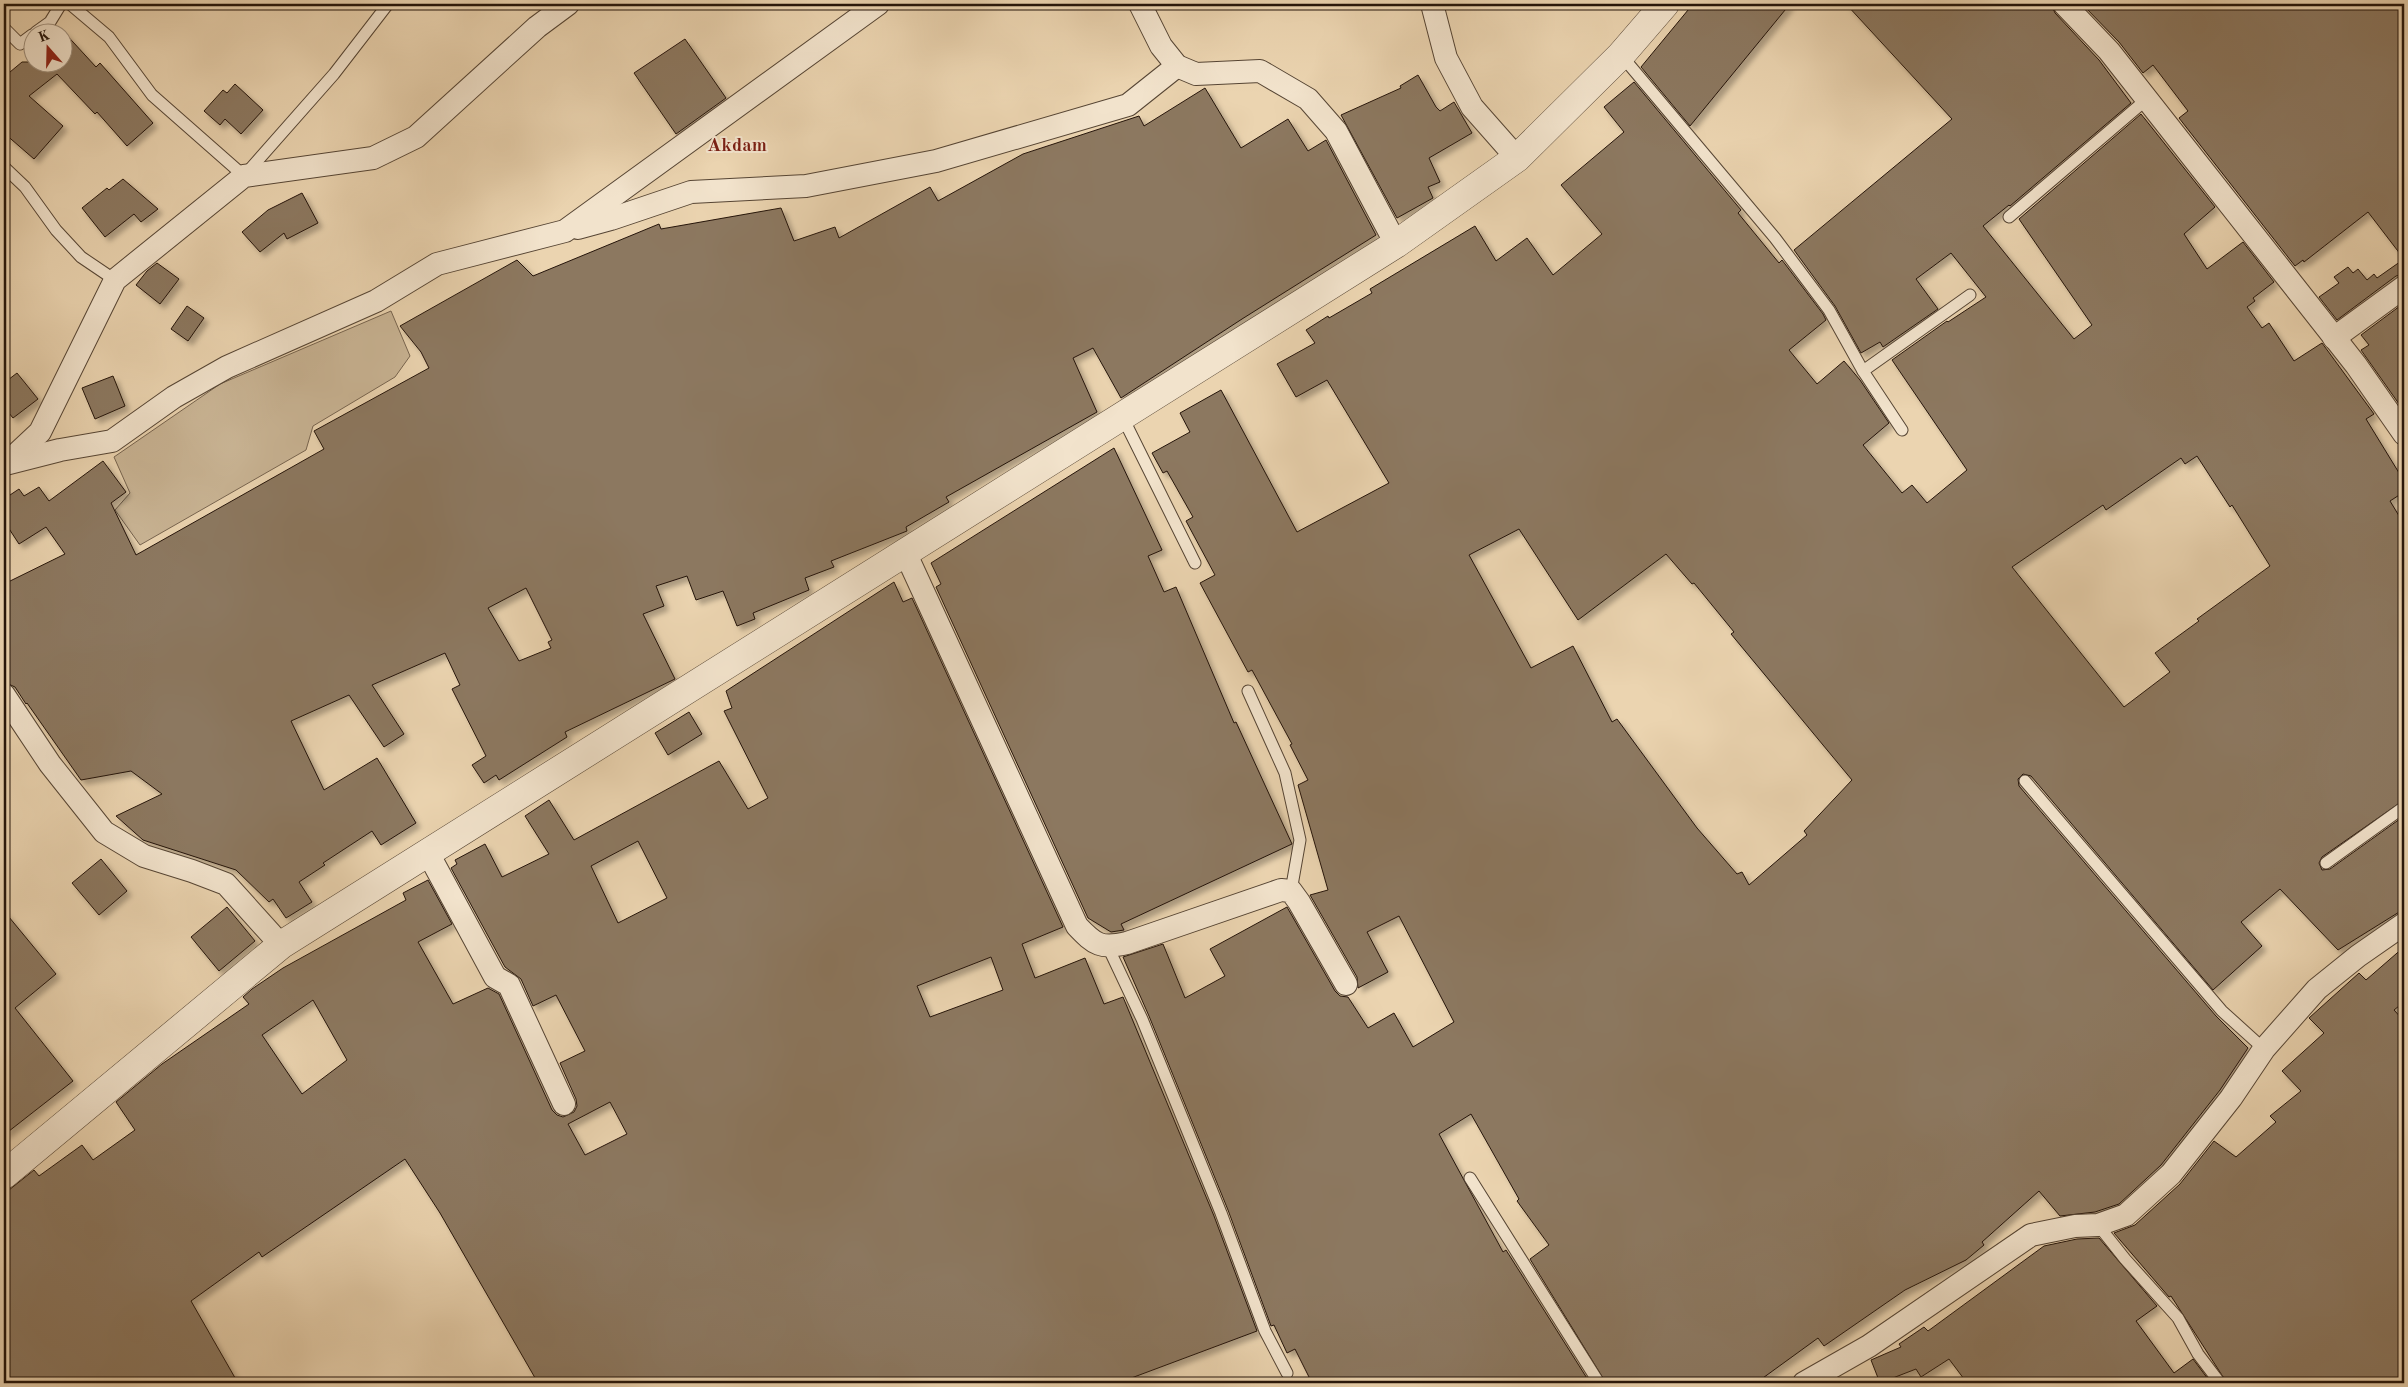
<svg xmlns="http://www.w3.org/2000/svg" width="2408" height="1387" font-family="'Old Standard TT',serif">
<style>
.green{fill:#c9b494;stroke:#77644f}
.building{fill:#8c7860;stroke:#25150a;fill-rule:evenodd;filter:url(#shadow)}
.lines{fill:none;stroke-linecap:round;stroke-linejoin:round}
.service-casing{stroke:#564534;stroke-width:13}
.minor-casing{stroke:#564534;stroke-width:24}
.tertiary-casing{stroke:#564534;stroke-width:29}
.service{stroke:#f2e3cc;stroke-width:11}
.minor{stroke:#f2e3cc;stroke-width:22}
.tertiary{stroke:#f2e3cc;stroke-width:28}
.labels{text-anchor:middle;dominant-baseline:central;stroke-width:4;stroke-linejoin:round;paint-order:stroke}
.neighbourhood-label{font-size:19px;font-weight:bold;fill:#7a1f14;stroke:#f2e3cc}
</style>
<defs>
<filter id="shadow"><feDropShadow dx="4.5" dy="4.5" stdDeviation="2.5" flood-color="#0004"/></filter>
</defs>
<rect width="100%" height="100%" fill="#ebd4b0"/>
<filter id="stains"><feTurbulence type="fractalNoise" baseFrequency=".004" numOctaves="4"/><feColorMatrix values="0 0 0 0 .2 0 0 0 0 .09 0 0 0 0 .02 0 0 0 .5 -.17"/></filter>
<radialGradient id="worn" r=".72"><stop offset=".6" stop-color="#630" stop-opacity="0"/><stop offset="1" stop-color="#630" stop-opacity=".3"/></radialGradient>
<path class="green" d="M391 311 410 356 395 377 313 426 306 450 140 545 115 510 130 493 114 457 220 384Z"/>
<g class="building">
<path d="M1693 4H1790L1690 126 1641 67Z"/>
<path d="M1846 4H2051L2055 13 2099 60 2131 103 2010 206 2009 205 1983 226 2074 339 2092 325 2019 219 2141 114 2215 207 2184 234 2207 269 2243 242 2274 282 2253 298 2255 301 2247 307 2262 328 2269 323 2294 361 2322 343 2374 414 2366 419 2404 481V492L2390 501 2404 524V800L2322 857 2319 863 2322 870 2330 869 2404 816V909L2338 950 2280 889 2241 922 2262 946 2213 990 2031 776 2023 774 2018 779 2019 786 2216 1016 2248 1048 2220 1090 2161 1165 2119 1204 2095 1212 2060 1216 2039 1191 1982 1242 1984 1245 1966 1260 1905 1290 1824 1346 1818 1338 1756 1383H1606L1530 1259 1549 1245 1517 1201 1519 1199 1471 1114 1439 1134 1503 1252 1506 1250 1590 1383H1312L1295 1349 1287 1353 1274 1325 1271 1326 1228 1210 1149 1016 1123 957 1163 944 1185 998 1225 976 1210 949 1287 907 1335 991 1340 996 1348 997 1368 1028 1394 1013 1413 1047 1454 1022 1399 916 1367 932 1388 972 1358 988 1357 977 1310 895 1328 890 1298 785 1308 780 1290 745 1292 744 1252 670 1248 672 1200 583 1215 575 1186 521 1193 517 1167 471 1163 473 1152 453 1190 432 1180 413 1221 390 1297 532 1389 483 1327 380 1296 397 1277 364 1315 343 1306 330 1328 316 1329 318 1372 293 1370 289 1475 226 1496 261 1527 238 1553 275 1602 234 1561 185 1624 132 1604 107 1634 82 1741 210 1738 213 1779 263 1782 260 1823 314 1826 320 1789 350 1817 384 1844 361 1860 380 1889 423 1863 445 1902 493 1912 485 1927 503 1967 470 1892 360 1947 321 1948 322 1986 297 1951 253 1916 279 1938 309 1883 347 1880 342 1861 353 1835 306 1794 250 1952 119ZM2197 456 2230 507 2232 505 2270 566 2197 619 2199 621 2155 653 2170 672 2124 707 2012 567 2103 505 2106 510 2181 458 2185 464ZM1519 529 1578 620 1666 554 1692 584 1694 583 1734 632 1731 634 1852 780 1804 831 1807 835 1749 885 1742 872 1737 874 1697 828 1617 719 1612 722 1573 646 1531 668 1469 555Z"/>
<path d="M2082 4H2404V274L2396 276 2337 320 2319 297 2339 283 2334 277 2348 267 2353 273 2358 269 2367 280 2374 274 2377 278 2404 259 2368 212 2304 262 2303 260 2295 266 2179 118 2188 111 2153 65 2143 73 2119 42Z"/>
<path d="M62 30 96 67 100 63 153 123 127 146 97 112 95 114 57 74 29 96 63 126 34 159 4 133V77L22 62H62Z"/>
<path d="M685 39 726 98 676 134 634 73Z"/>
<path d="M1418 75 1436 107 1440 111 1454 102 1472 133 1429 158 1440 182 1428 187 1433 198 1397 218 1341 115 1401 88 1400 86Z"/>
<path d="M235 84 263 110 241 134 225 119 220 125 204 111 223 90 227 93Z"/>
<path d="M1205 88 1241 148 1288 119 1308 151 1326 140 1376 235 1242 319 1121 398 1093 348 1073 358 1097 412 946 497 949 502 906 527 907 531 831 561 834 567 805 578 809 590 753 613 755 619 737 626 723 591 696 600 687 576 656 586 664 606 643 614 675 679 565 732 567 737 499 780 496 775 484 783 472 765 486 756 452 689 460 685 445 653 372 685 404 734 384 747 349 695 291 721 324 790 377 758 416 823 381 845 372 831 323 863 325 865 299 882 312 902 286 918 273 899 269 902 236 870 143 840 116 816 162 794 131 771 81 780 27 703 26 704 15 687 4 682V584L65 554 46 527 19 544 4 521V499L19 489 24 496 39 487 49 501 103 461 126 492 111 503 136 555 324 449 314 431 429 368 421 352 400 326 517 260 533 276 659 224 661 229 781 208 794 241 835 227 839 238 930 187 938 201 1023 154 1139 116 1144 126ZM526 588 552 640 548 642 551 648 519 661 488 608Z"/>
<path d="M123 179 158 209 141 222 134 214 105 237 82 208 107 188 109 190Z"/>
<path d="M302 193 318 223 287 239 284 233 260 252 242 232 268 210Z"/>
<path d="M157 263 179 279 160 304 136 285 147 271Z"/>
<path d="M2404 303V411L2361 350 2369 345 2361 335Z"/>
<path d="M187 306 204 318 188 341 171 329Z"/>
<path d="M17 373 38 399 13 418 4 407V383Z"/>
<path d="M113 376 125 406 95 419 82 388Z"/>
<path d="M1114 448 1162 550 1148 556 1164 592 1176 587 1234 723 1236 722 1292 844 1121 924 1124 930 1111 932 1088 918 936 587 941 584 931 563Z"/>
<path d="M894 582 903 602 912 598 1063 927 1022 944 1035 978 1085 958 1104 1004 1123 997 1214 1216 1257 1331 1118 1383H538L440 1213 405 1159 262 1257 259 1252 191 1301 238 1383H4V1194L34 1170 39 1176 82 1145 93 1160 135 1130 116 1102 162 1064 249 1004 243 997 252 989 283 968 406 900 403 893 428 880 452 924 418 942 453 1004 488 988 499 994 552 1110 557 1115 563 1117 574 1112 577 1106 576 1099 560 1063 585 1051 556 995 533 1006 521 979 505 967 451 868 457 864 455 860 485 844 502 877 549 854 525 816 549 800 574 840 719 761 748 809 768 798 724 711 732 708 726 691ZM638 841 667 898 618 923 591 866ZM991 957 1003 990 930 1017 917 986ZM313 1000 347 1060 302 1094 262 1035ZM610 1102 627 1134 585 1155 568 1124Z"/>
<path d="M689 712 702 734 668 755 655 733Z"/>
<path d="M101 859 127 891 99 915 72 883Z"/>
<path d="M227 907 255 941 219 971 191 937Z"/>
<path d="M4 911 56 974 15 1008 73 1081 4 1135Z"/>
<path d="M2404 947V1002L2394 1010 2404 1021V1383H2227L2171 1296 2169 1297 2114 1233 2135 1225 2180 1184 2214 1141 2236 1157 2276 1122 2270 1116 2301 1091 2282 1071 2324 1033 2309 1018 2359 973 2366 980Z"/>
<path d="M2099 1238 2157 1306 2136 1321 2174 1373 2193 1359 2211 1383H1967L1949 1359 1921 1377 1916 1369 1880 1383 1871 1360 1901 1347 1899 1344 1924 1327 1928 1331 2044 1246 2077 1239Z"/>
</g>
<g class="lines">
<g class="service-casing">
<g id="service">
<path d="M70 4 109 37 152 95 244 176 334 74 388 4"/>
<path d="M4 28 20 44 32 35"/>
<path d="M36 32 50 22 61 4"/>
<path d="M1621 55 1775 238 1829 310 1863 371 1902 430"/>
<path d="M4 167 25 187 56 230 81 257 115 280"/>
<path d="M2009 217 2147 99"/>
<path d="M1863 371 1970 295"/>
<path d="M1122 416 1195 563"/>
<path d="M1248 691 1285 773 1300 840 1291 891"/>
<path d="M2025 781 2222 1011 2264 1049"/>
<path d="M2326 863 2404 807"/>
<path d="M1108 947 1142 1019 1221 1213 1265 1331 1287 1373"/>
<path d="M1470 1178 1599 1383"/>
<path d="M2098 1225 2125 1259 2178 1318 2198 1354 2220 1383"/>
</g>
</g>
<g class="minor-casing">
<g id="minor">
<path d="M1140 4 1161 46 1177 66 1196 74 1260 71 1308 99 1336 131 1396 244"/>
<path d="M1432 4 1446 58 1472 107 1517 158"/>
<path d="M2064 4 2109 51 2356 365 2404 434"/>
<path d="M578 228 611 219 691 192 806 186 936 161 1128 105 1177 66"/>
<path d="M2334 338 2404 287"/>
<path d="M4 461 5 464 60 450 112 441 174 397 227 367 376 301 437 264 565 231 878 4"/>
<path d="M8 462 40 432 115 280 244 176 373 158 416 137 537 27 568 4"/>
<path d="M905 552 1077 926C1095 945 1101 949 1127 943L1281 890 1291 891 1299 902 1346 984"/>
<path d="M4 695 50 764 104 832 144 856 192 871 226 884 281 945"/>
<path d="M428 853 495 977 509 985 564 1104"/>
<path d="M1804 1383 1869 1346 2031 1235 2075 1226 2098 1225 2126 1215 2171 1174 2231 1098 2264 1049 2317 989 2358 956 2404 924"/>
</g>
</g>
<g class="tertiary-casing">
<path id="tertiary" d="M4 1175 281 945 1396 244 1517 158 1621 55 1665 4"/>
</g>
<use href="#service" class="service"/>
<use href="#minor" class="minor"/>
<use href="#tertiary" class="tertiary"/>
</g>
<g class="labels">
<g class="neighbourhood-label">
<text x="737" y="146">Akdam</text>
</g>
</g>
<rect width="2408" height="1387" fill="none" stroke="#ebd4b0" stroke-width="20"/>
<rect x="5" y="5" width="2398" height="1377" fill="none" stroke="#25150a" stroke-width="2.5"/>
<rect x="10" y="10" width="2388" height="1367" fill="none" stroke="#25150a"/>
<g transform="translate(48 48) rotate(340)"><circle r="24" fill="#f2e3cc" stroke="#a0917e"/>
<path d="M0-4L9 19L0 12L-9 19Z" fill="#8f2418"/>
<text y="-8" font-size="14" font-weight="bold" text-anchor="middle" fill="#25150a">K</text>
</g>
<rect width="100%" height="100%" filter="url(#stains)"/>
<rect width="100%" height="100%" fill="url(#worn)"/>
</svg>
